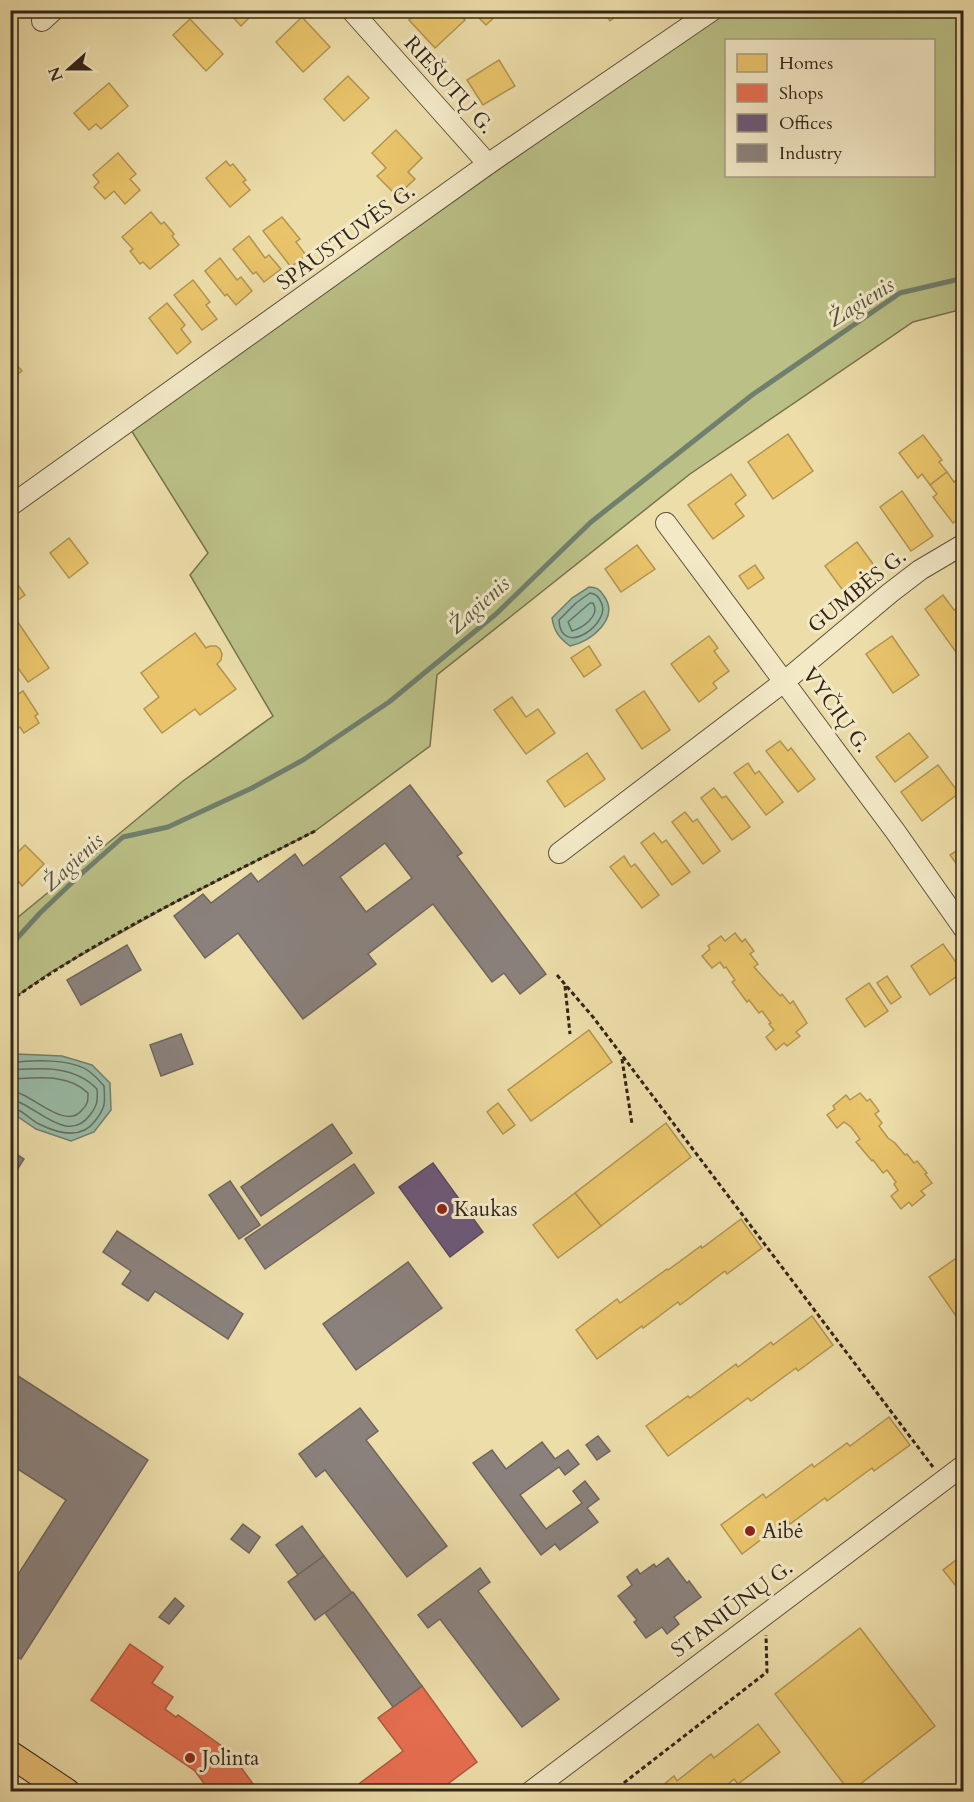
<svg xmlns="http://www.w3.org/2000/svg" width="974" height="1802" font-family="Cardo,serif">
<style>
.green{fill:#bac086;stroke:#76724f;stroke-width:1.5;fill-rule:evenodd}
.water{fill:#99bca8;stroke:#707f6e;stroke-width:1.5}
.homes{fill:#e9c46a;stroke:#b29451;stroke-width:1.5}
.shops{fill:#e76f51;stroke:#b15840;stroke-width:1.5}
.offices{fill:#6d597a;stroke:#5b495d;stroke-width:1.5}
.industry{fill:#8a817c;stroke:#70655e;stroke-width:1.5;fill-rule:evenodd}
.lines{fill:none;stroke-linecap:round;stroke-linejoin:round}
.shore{stroke:#667060;stroke-width:1.5}
.stream{stroke:#707f6e;stroke-width:5}
.minor-casing{stroke:#60523c;stroke-width:22}
.major-casing{stroke:#322418;stroke-width:28}
.path{stroke:#322418;stroke-width:3;stroke-dasharray:4.5 3;stroke-linecap:butt}
.minor{stroke:#f3e9c7;stroke-width:20}
.major{stroke:#e6be74;stroke-width:26}
.poi-dot{fill:#8f2418;stroke:#f3e9c7;stroke-width:2}
.labels{text-anchor:middle;dominant-baseline:central;stroke-width:6;stroke-linejoin:round;paint-order:stroke}
.street-label{font-size:21px;fill:#322418;stroke:#f3e9c7}
.poi-label{font-size:21px;fill:#322418;stroke:#f3e9c7;text-anchor:start}
.water-label{font-size:22px;font-style:italic;fill:#515243;stroke:#f3e9c7}
</style>
<rect width="100%" height="100%" fill="#ecdda9"/>
<filter id="stains"><feTurbulence type="fractalNoise" baseFrequency=".00333" numOctaves="4"/><feColorMatrix values="0 0 0 0 .2 0 0 0 0 .09 0 0 0 0 .02 0 0 0 .5 -.17"/></filter>
<radialGradient id="worn" r=".72"><stop offset=".6" stop-color="#630" stop-opacity="0"/><stop offset="1" stop-color="#630" stop-opacity=".3"/></radialGradient>
<path class="green" d="M722 11H963V309L913 322 690 474 437 675 430 746 315 831 170 905 51 972 11 1000V923L183 781 273 716 190 575 208 553 131 430ZM726 40H934V176H726Z"/>
<g class="water">
<path d="M589 587C596 587 600 589 604 596 620 618 591 642 570 646 559 638 554 631 552 618L572 598Z"/>
<path d="M17 1054 62 1056 92 1065 110 1083 111 1110 94 1132 71 1141 36 1129 11 1112V1058Z"/>
</g>
<g class="homes">
<path d="M226 10H257L241 26Z"/>
<path d="M419 10H456L465 20 435 48 409 20Z"/>
<path d="M482 10H502L486 25 477 16Z"/>
<path d="M602 10H624L610 21Z"/>
<path d="M302 17 330 47 303 72 276 42Z"/>
<path d="M190 19 223 54 206 71 173 35Z"/>
<path d="M499 60 515 86 483 105 467 80Z"/>
<path d="M348 76 369 98 344 121 324 99Z"/>
<path d="M109 83 128 106 101 129 96 124 89 130 74 113Z"/>
<path d="M396 130 422 158 408 172 415 179 397 196 377 176 386 168 372 153Z"/>
<path d="M118 153 136 174 130 179 140 190 125 204 114 191 105 199 94 187 99 182 93 175Z"/>
<path d="M226 161 230 166 233 164 246 180 243 182 250 190 230 207 206 178Z"/>
<path d="M151 212 161 224 164 222 174 234 172 236 179 245 150 269 143 262 140 264 130 251 133 249 122 237Z"/>
<path d="M282 217 300 239 296 242 306 255 291 267 263 231Z"/>
<path d="M249 236 265 258 269 255 281 269 264 282 256 272 253 274 233 249Z"/>
<path d="M220 258 237 280 241 277 252 291 236 305 227 294 225 296 205 271Z"/>
<path d="M193 280 210 302 206 305 217 319 202 330 174 295Z"/>
<path d="M167 303 185 325 181 329 191 342 177 354 149 318Z"/>
<path d="M12 360 22 371 10 380V361Z"/>
<path d="M788 434 813 471 773 499 748 462Z"/>
<path d="M923 435 942 460 939 462 947 472 930 485 922 474 918 478 899 453Z"/>
<path d="M947 472 954 482 958 478 964 485V515L953 523 933 497 937 494 930 485Z"/>
<path d="M731 474 746 495 735 504 744 516 713 539 688 505Z"/>
<path d="M902 491 933 536 911 551 880 507Z"/>
<path d="M69 538 88 563 69 578 50 553Z"/>
<path d="M857 542 879 572 847 596 825 566Z"/>
<path d="M637 545 655 569 621 592 605 569Z"/>
<path d="M755 565 764 578 748 589 739 576Z"/>
<path d="M13 578 25 595 12 604 10 580Z"/>
<path d="M943 595 954 610 964 603V650L958 655 925 609Z"/>
<path d="M13 615 49 668 28 682 10 657V617Z"/>
<path d="M195 633 206 648 210 646H216L220 649 222 654 221 660 217 664 236 689 200 715 195 709 162 733 144 709 159 697 141 673Z"/>
<path d="M709 636 718 648 714 651 729 671 713 683 717 688 699 702 671 664Z"/>
<path d="M892 636 919 675 893 693 866 654Z"/>
<path d="M589 646 601 665 584 677 571 658Z"/>
<path d="M23 691 38 714 35 716 39 723 24 733 20 727 13 731 10 727V699Z"/>
<path d="M644 691 670 730 642 749 616 710Z"/>
<path d="M512 697 526 717 538 709 555 733 526 754 494 710Z"/>
<path d="M909 733 928 757 895 782 876 757Z"/>
<path d="M780 741 788 751 791 748 815 779 798 792 766 751Z"/>
<path d="M587 753 605 779 565 807 547 781Z"/>
<path d="M748 763 755 774 759 771 783 802 766 815 734 773Z"/>
<path d="M938 765 959 793 922 821 901 792Z"/>
<path d="M714 788 722 798 726 796 750 827 732 840 701 798Z"/>
<path d="M685 812 693 822 697 819 720 851 703 864 672 822Z"/>
<path d="M654 833 662 843 666 840 690 872 672 885 641 843Z"/>
<path d="M25 845 44 864 22 886 19 882 10 891V854L14 856Z"/>
<path d="M964 846V874L950 855Z"/>
<path d="M624 856 631 867 635 864 659 895 642 908 610 867Z"/>
<path d="M735 933 742 942 745 939 754 951 750 954 758 964 754 967 780 996 782 994 790 1004 793 1001 807 1023 796 1032 800 1036 787 1046 784 1043 776 1050 766 1037 774 1030 769 1024 771 1023 762 1011 759 1013 749 1000 747 1002 732 982 735 980 726 967 724 968 720 962 712 968 702 956 710 949 708 946 721 936 725 941Z"/>
<path d="M943 944 963 972 930 995 911 966Z"/>
<path d="M887 976 901 997 891 1004 877 983Z"/>
<path d="M869 983 888 1011 865 1027 846 999Z"/>
<path d="M589 1030 612 1062 531 1121 508 1090Z"/>
<path d="M860 1093 867 1101 870 1099 879 1111 875 1114 882 1123 879 1126 888 1138 895 1143 905 1155 907 1154 914 1163 917 1161 927 1173 925 1174 932 1183 921 1191 925 1195 912 1206 909 1202 901 1209 891 1196 898 1190 894 1184 896 1182 887 1170 883 1173 873 1160 872 1161 856 1142 860 1139 851 1127 844 1122 837 1128 827 1115 835 1109 833 1106 846 1095 850 1100Z"/>
<path d="M498 1103 515 1125 503 1134 487 1112Z"/>
<path d="M666 1123 691 1157 601 1226 575 1193Z"/>
<path d="M575 1193 601 1226 558 1258 533 1225Z"/>
<path d="M741 1219 762 1248 727 1274 725 1271 680 1305 678 1302 643 1328 642 1326 597 1359 576 1330 617 1299 620 1303 667 1269 668 1270 701 1246 702 1248Z"/>
<path d="M961 1255 964 1258V1311L956 1316 929 1277Z"/>
<path d="M812 1316 833 1345 798 1371 796 1368 751 1401 748 1398 668 1456 646 1426 688 1396 690 1398 736 1364 738 1367 771 1342 773 1345Z"/>
<path d="M889 1417 910 1445 874 1471 872 1468 827 1501 825 1498 790 1524 787 1520 742 1554 721 1525 763 1494 766 1498 812 1464 814 1467 847 1443 850 1446Z"/>
<path d="M964 1554V1596L943 1570Z"/>
<path d="M860 1628 935 1726 850 1792 775 1694Z"/>
<path d="M758 1724 780 1752 738 1784 734 1779 719 1792H655L674 1776 677 1781 711 1754 714 1758Z"/>
</g>
<g class="shops">
<path d="M130 1644 163 1667 152 1683 173 1697 165 1709 176 1717 178 1715 229 1751 259 1792H210L195 1771 91 1700Z"/>
<path d="M422 1686 477 1762 437 1792H348L403 1751 378 1718Z"/>
</g>
<path class="offices" d="M433 1163 483 1232 450 1257 399 1187Z"/>
<g class="industry">
<path d="M410 785 462 853 457 856 546 974 520 994 504 973 492 982 433 904 368 954 376 964 303 1019 238 933 205 958 174 916 203 894 211 903 251 873 258 882 295 854 303 866ZM385 843 412 878 366 912 340 877Z"/>
<path d="M127 945 141 970 81 1005 67 980Z"/>
<path d="M181 1034 193 1064 161 1076 150 1045Z"/>
<path d="M332 1124 352 1153 261 1216 241 1187Z"/>
<path d="M10 1150 24 1159 10 1181Z"/>
<path d="M354 1164 374 1193 265 1269 245 1239Z"/>
<path d="M230 1181 260 1225 239 1239 209 1195Z"/>
<path d="M117 1231 243 1314 228 1339 155 1291 148 1301 122 1284 131 1271 103 1252Z"/>
<path d="M408 1262 442 1308 356 1370 323 1324Z"/>
<path d="M18 1376 148 1460 21 1659 10 1653V1587L66 1500 10 1464V1388Z"/>
<path d="M360 1408 378 1431 366 1440 447 1546 407 1577 325 1470 316 1477 299 1454Z"/>
<path d="M598 1436 610 1451 597 1460 586 1445Z"/>
<path d="M542 1442 555 1459 568 1450 579 1464 565 1475 559 1467 520 1495 546 1529 582 1503 573 1491 585 1481 599 1499 587 1508 598 1522 560 1550 555 1544 541 1555 473 1463 492 1450 506 1469Z"/>
<path d="M243 1524 260 1537 249 1553 231 1539Z"/>
<path d="M302 1526 324 1556 298 1575 276 1545Z"/>
<path d="M324 1556 352 1593 315 1620 288 1582Z"/>
<path d="M668 1558 687 1583 689 1581 701 1597 674 1617 679 1624 667 1634 662 1627 646 1638 634 1622 637 1620 618 1596 632 1585 627 1577 637 1569 640 1574 654 1564 656 1567Z"/>
<path d="M480 1568 490 1582 478 1591 559 1699 522 1727 440 1619 428 1628 418 1615Z"/>
<path d="M353 1592 422 1686 393 1707 325 1613Z"/>
<path d="M175 1598 184 1606 169 1624 159 1617Z"/>
</g>
<g class="lines">
<g class="shore">
<path d="M590 593C596 594 598 596 601 602 613 622 561 660 559 620L576 603Z"/>
<path d="M590 603H593C601 616 582 628 572 631L568 622Z"/>
<path d="M10 1063C32 1060 72 1058 90 1072 95 1076 100 1081 104 1086 105 1103 106 1107 95 1121 81 1140 57 1133 39 1124 29 1119 21 1108 10 1107"/>
<path d="M10 1070C41 1068 74 1065 97 1089 98 1101 97 1106 90 1115 66 1147 33 1101 10 1100"/>
<path d="M10 1079C36 1078 68 1073 88 1093 88 1101 88 1104 82 1110 65 1132 30 1091 10 1091"/>
</g>
<path class="stream" d="M10 946 40 913 80 875 123 837 168 827 252 788 303 760 389 702 496 614 591 522 752 395 900 293 964 278"/>
<g class="minor-casing">
<g id="minor">
<path d="M351 10 488 164"/>
<path d="M42 21 54 10"/>
<path d="M10 506 488 164 713 10"/>
<path d="M666 523 895 831 964 929"/>
<path d="M559 853 785 681 890 593 920 570 964 544"/>
<path d="M530 1792 964 1465"/>
</g>
</g>
<g class="major-casing">
<path id="major" d="M10 1754 67 1792"/>
</g>
<g class="path">
<path d="M557 975 593 1017 933 1467"/>
<path d="M565 986 570 1034"/>
<path d="M10 1001C105 933 212 884 315 831"/>
<path d="M622 1059 632 1124"/>
<path d="M612 1792 767 1672 766 1635"/>
</g>
<use href="#minor" class="minor"/>
<use href="#major" class="major"/>
</g>
<g class="poi-dot">
<circle cx="442" cy="1209" r="6"/>
<circle cx="750" cy="1531" r="6"/>
<circle cx="190" cy="1758" r="6"/>
</g>
<g class="labels">
<g class="street-label">
<text transform="translate(449 85) rotate(48)">RIEŠUTŲ G.</text>
<text transform="translate(346 237) rotate(-36)">SPAUSTUVĖS G.</text>
<text transform="translate(857 591) rotate(-39)">GUMBĖS G.</text>
<text transform="translate(836 710) rotate(54)">VYČIŲ G.</text>
<text transform="translate(732 1609) rotate(-37)">STANIŪNŲ G.</text>
</g>
<g class="poi-label">
<text x="454" y="1209">Kaukas</text>
<text x="762" y="1531">Aibė</text>
<text x="202" y="1758">Jolinta</text>
</g>
<g class="water-label">
<text transform="translate(861 302) rotate(-32)">Žagienis</text>
<text transform="translate(479 605) rotate(-42)">Žagienis</text>
<text transform="translate(73 862) rotate(-43)">Žagienis</text>
</g>
</g>
<rect width="974" height="1802" fill="none" stroke="#ecdda9" stroke-width="36"/>
<rect x="12" y="12" width="950" height="1778" fill="none" stroke="#322418" stroke-width="3"/>
<rect x="18" y="18" width="938" height="1766" fill="none" stroke="#322418" stroke-width="1.5"/>
<rect x="725" y="39" width="210" height="138" fill="#f3e9c7" stroke="#a69a81" stroke-width="1.5"/>
<rect x="737" y="54" width="30" height="18" fill="#e9c46a" stroke="#a69a81" stroke-width="1.5"/>
<text x="779" y="69" font-size="18" fill="#322418">Homes</text>
<rect x="737" y="84" width="30" height="18" fill="#e76f51" stroke="#a69a81" stroke-width="1.5"/>
<text x="779" y="99" font-size="18" fill="#322418">Shops</text>
<rect x="737" y="114" width="30" height="18" fill="#6d597a" stroke="#a69a81" stroke-width="1.5"/>
<text x="779" y="129" font-size="18" fill="#322418">Offices</text>
<rect x="737" y="144" width="30" height="18" fill="#8a817c" stroke="#a69a81" stroke-width="1.5"/>
<text x="779" y="159" font-size="18" fill="#322418">Industry</text>
<g transform="translate(69 69) rotate(249)" stroke="#f3e9c7" stroke-width="4.5" paint-order="stroke">
<path d="M0-4.5L10 22L0 15L-10 22Z" fill="#322418"/>
<text y="-9" font-size="16" font-weight="bold" text-anchor="middle" fill="#322418">N</text>
</g>
<rect width="100%" height="100%" filter="url(#stains)"/>
<rect width="100%" height="100%" fill="url(#worn)"/>
</svg>
